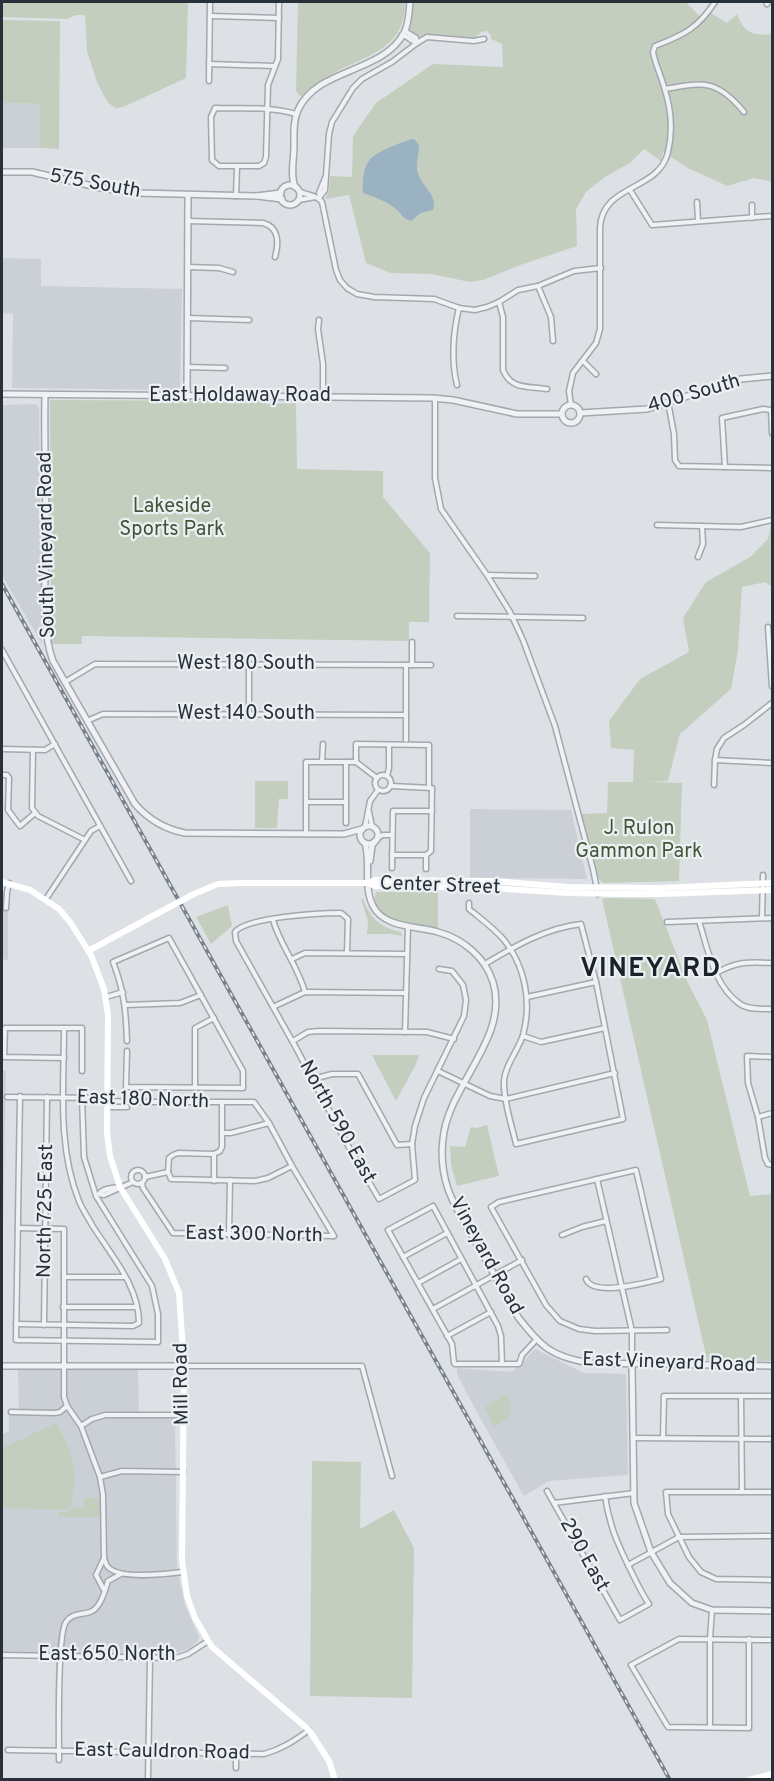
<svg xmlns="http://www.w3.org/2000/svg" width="774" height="1781" font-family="Overpass,sans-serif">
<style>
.built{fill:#cbd0d6}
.green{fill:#c4cebf}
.water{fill:#9bb2c3}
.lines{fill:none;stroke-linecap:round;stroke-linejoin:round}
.minor-casing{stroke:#a3a8ae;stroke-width:7}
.tertiary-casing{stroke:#a3a8ae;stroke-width:8}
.minor{stroke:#eff1f4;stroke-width:4}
.tertiary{stroke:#eff1f4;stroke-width:5}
.secondary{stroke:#fff;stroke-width:6}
.rail-casing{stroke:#78828d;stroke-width:4}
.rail{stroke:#ecf0f3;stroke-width:1.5;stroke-dasharray:4.5;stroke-linecap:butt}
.secondary-bridge{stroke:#fff;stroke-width:6}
.labels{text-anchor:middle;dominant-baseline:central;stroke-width:4.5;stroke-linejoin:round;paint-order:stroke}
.street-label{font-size:20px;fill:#28303a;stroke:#ecf0f3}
.park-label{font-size:20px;fill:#3f5536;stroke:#ecf0f3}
.district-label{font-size:26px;font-weight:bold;letter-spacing:1.5px;fill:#1a222b;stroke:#ecf0f3}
</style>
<rect width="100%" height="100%" fill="#dde1e5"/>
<g class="built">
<path d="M2 103 40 104V148H2Z"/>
<path d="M2 258 41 259V286L182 289 180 390 12 388 13 314 2 313Z"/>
<path d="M36 404 39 408 42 644 2 575V405Z"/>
<path d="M470 809 571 810 587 879 470 878Z"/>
<path d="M2 892 8 893V960L2 959Z"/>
<path d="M2 1070 6 1071 2 1281Z"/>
<path d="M535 1349 584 1373 626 1374 628 1475 549 1481 524 1496 473 1405 457 1374V1368L512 1372Z"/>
<path d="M18 1369 138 1370 139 1418H172L175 1420 177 1567 185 1605 199 1637 197 1642 190 1648 173 1655 2 1653V1435L9 1431V1410H19Z"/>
</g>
<g class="green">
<path d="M2 2H188L186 78 123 107 116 108 108 103 97 82 87 51 85 15H76L67 19 2 17Z"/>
<path d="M298 2H405C405 8 405 14 403 20 395 50 363 58 339 70 325 78 312 86 301 97L296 91Z"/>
<path d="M412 2H686L704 21 711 13 727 23 737 14C744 33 753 36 772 34V182L754 178 727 186 688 168 663 152 661 161 644 149 630 163 605 177 586 192 576 209 577 246 523 264 483 280 470 282 431 274 391 273 366 263 349 195 325 199 329 191 330 176 352 177 353 136 376 103 433 64 503 67 502 44 491 39V35L487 31 481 32 474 39 426 35 418 37 410 30Z"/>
<path d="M2 20 60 21 59 149 40 148V104L2 103Z"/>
<path d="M50 400 260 401 267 404 296 403 297 469 383 471V497L430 553 429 622H409V641L82 636V644H51Z"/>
<path d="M771 526H772V587L765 582 742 587 738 650 731 689 680 734 668 781 648 782 682 783 679 881 603 883 598 878 581 814 607 813 608 782H633L634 750 611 748 609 721 640 679 689 652 683 618 706 582 750 557 768 539Z"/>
<path d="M255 781H288V799H279L277 828H255Z"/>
<path d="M376 892H438V932L388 920 373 905Z"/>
<path d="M607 898 655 899 687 981 707 1020 750 1196 772 1194V1361L707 1360 602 899Z"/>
<path d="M361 899H363C370 918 381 928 401 932L402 936 391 934H367L368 921Z"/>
<path d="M228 905 232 926 211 944 196 917Z"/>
<path d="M372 1055H419L416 1064 396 1101Z"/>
<path d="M487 1125 499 1176 457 1186 451 1165 450 1146 465 1147 471 1127 477 1128Z"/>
<path d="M507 1394C515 1411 511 1419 494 1427L485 1409 486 1406Z"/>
<path d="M56 1423C74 1455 79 1471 71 1507H68L67 1509 71 1510 74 1507H84V1498L99 1497 101 1517H58V1512H67V1510L2 1508V1448Z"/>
<path d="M312 1461 361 1462 360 1529 394 1510 414 1548 412 1698 310 1696Z"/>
</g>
<path class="water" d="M411 139H414L419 145C419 154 416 162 417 170 420 186 439 195 433 210L421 213 411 221C403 219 402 214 396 209 387 201 374 197 363 193 362 184 363 168 369 161 374 152 401 143 411 139Z"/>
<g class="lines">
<g class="minor-casing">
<g id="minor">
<path d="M279 2 278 59 268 85 266 157 264 163 259 166H219L212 160 211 117 215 108C242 109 270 106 296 114"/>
<path d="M767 4 768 2"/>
<path d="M210 16 279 18"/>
<path d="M405 31 416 38 417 43"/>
<path d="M402 35 407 37 416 43"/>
<path d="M209 64 275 66"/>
<path d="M209 81 210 2"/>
<path d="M665 89C703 82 717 79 744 112"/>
<path d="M630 190 652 225 772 216"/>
<path d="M299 191C307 196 316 194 322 202L336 270 340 280 347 288 357 294 374 297 434 299 459 308 475 310 487 307 499 302 518 290 538 286 574 271 601 268"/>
<path d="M320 195 319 193 325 178"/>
<path d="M236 196 237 167"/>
<path d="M319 198 325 190 329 134 332 122 353 88 362 79 392 62 417 43 427 37 474 41 484 39"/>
<path d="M299 200 315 197"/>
<path d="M697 202 698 221"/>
<path d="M752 205V218"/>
<path d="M188 221 263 223C279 227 279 243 275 257"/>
<path d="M188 267 219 268 233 272"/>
<path d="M538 286 551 317 553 341"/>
<path d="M499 302 503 317V370C511 390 528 386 547 389"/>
<path d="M188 318 249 320"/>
<path d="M319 320 318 329 323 364V397"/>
<path d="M583 361 596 374"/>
<path d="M187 367 225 368"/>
<path d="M457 385C451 361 453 332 459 308"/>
<path d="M435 398V478L441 509 487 575 510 612 523 640 555 726 593 869 598 894"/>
<path d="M668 402 674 434 675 460 679 466 772 468"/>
<path d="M571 405 569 391 573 373 596 343 600 329V228C602 183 659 192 668 152 673 131 671 108 664 87 661 75 655 64 653 52L655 46C684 35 698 28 715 2"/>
<path d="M725 467 722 418 763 409 771 410 772 433"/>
<path d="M657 525 741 527 772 520"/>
<path d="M698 557 703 544 702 526"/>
<path d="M488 575 535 576"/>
<path d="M457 616 583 618"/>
<path d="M768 627 772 686"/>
<path d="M412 642V665"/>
<path d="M2 650 131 881"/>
<path d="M249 664V714"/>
<path d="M65 682 95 664 431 665"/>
<path d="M87 721 103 714 406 715"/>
<path d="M406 740V665"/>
<path d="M2 749 45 750 55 744"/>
<path d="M33 750 32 808 38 816 85 840"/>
<path d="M715 760 772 763"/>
<path d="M322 762 323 744"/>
<path d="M356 762V744L429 745V788"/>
<circle cx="383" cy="783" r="8"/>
<path d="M2 775H7L9 778 8 810 20 826 35 813"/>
<path d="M387 776 389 768V745"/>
<path d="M714 785 715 760 717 749 724 738 744 725 772 703"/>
<path d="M391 786 432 788 431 851 426 855H392"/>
<path d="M306 802H346"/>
<path d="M369 812 372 826"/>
<path d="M346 823V762"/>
<path d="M365 827 370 801 378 790"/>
<path d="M306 833V762H356L377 778"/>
<path d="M377 838 383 835H392"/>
<path d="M392 868 393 811H432"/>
<path d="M426 869V855"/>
<path d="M46 899 91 831 100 826"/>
<path d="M469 903V909C481 919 494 928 504 940 525 966 532 1002 523 1035 518 1051 505 1065 504 1081 503 1100 512 1126 516 1144L623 1119 596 982 581 924C546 928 515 946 485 964"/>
<path d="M6 908 7 892 9 883"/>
<path d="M762 918 763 875"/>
<path d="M273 920C280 945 297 964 305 992"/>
<path d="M699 921C708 950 714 986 740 1004 749 1010 763 1009 772 1009"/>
<path d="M667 922 772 918"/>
<path d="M347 953 348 919 341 913C320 913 247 917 235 932L236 941 295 1046 346 1142 379 1199 415 1180 412 1144 415 1126 424 1098 464 1016 466 1000 463 985 452 971 439 969"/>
<path d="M292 959 305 953 406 954"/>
<path d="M716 973C738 961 748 962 772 963"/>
<path d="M106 997 123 992"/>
<path d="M527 997 596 982"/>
<path d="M126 1005 180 1003 201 995"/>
<path d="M273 1007 305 992 406 993"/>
<path d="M405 1032 408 926"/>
<path d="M523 1036 541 1042 605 1028"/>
<path d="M127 1041C126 1012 124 990 113 962L169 938 243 1071V1088L126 1087 127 1051"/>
<path d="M293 1041 308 1032 319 1031 427 1032 454 1039"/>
<path d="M772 1057 747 1056 748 1083 758 1117 765 1158 768 1164 772 1165"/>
<path d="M64 1058 4 1057 5 1028H82V1071"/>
<path d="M438 1071 490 1096 506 1099 615 1073"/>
<path d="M313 1079 332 1074H358L397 1145 412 1144"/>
<path d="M195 1087V1028L214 1018"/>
<path d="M20 1096 16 1340 158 1342V1314L152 1286 96 1196 84 1157 82 1098"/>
<path d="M7 1097 107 1098 114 1101 127 1102H254L269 1123 292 1166 334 1236"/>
<path d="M108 1107H127"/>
<path d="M758 1117 772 1113"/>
<path d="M222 1133H231L269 1123"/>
<circle cx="138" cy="1177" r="7"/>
<path d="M168 1172 171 1179 255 1181 268 1178 292 1166"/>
<path d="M168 1172 169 1158 173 1155 178 1153 214 1154"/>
<path d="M145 1177 168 1172"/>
<path d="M597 1179 632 1331V1363"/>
<path d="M214 1181V1154L220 1151 222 1147V1102"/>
<path d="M142 1183 143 1188 173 1233 333 1236"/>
<path d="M99 1194 104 1195 133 1182"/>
<path d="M99 1194C103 1188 112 1188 119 1187"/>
<path d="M18 1228 64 1229V1397L67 1406 81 1426 100 1477 103 1495 104 1558C105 1561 106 1565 108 1567 120 1580 167 1574 183 1572"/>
<path d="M229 1235 230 1180"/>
<path d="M562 1235 582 1227 606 1221"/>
<path d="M403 1257 447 1233"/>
<path d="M64 1277H125"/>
<path d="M586 1279C593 1297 645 1283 661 1279L636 1170 499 1202 491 1207 546 1305 560 1321 579 1329 595 1331 667 1330"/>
<path d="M418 1283 461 1259"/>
<path d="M63 1307H137"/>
<path d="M433 1309 522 1260"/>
<path d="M16 1324 133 1326 139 1323C139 1286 111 1255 92 1225 88 1217 82 1209 79 1201 57 1146 64 1086 64 1028"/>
<path d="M44 1325 47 1097"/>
<path d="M447 1336 491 1312"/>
<path d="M502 1364 501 1336 498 1326 433 1206 388 1230 452 1344 454 1363 455 1364H519L522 1355 537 1339"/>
<path d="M184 1366H362L392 1476"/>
<path d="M741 1396 742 1492"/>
<path d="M11 1412 55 1413 60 1412 67 1406"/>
<path d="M81 1426 92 1419 105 1415H183"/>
<path d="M633 1438 772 1439"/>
<path d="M663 1438 664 1396H772"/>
<path d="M100 1477 122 1471 183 1472"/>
<path d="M547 1491 620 1620 649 1604C642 1594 637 1583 631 1571 618 1545 609 1525 605 1496"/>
<path d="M772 1492H666L668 1514 689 1557 701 1572 716 1579 772 1580"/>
<path d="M554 1503 634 1493"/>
<path d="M628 1565 679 1537 772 1536"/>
<path d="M104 1590 96 1575 104 1558"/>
<path d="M749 1639V1728L668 1727 631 1665 679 1639 772 1640"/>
<path d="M2 1655 176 1658 188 1654 208 1641"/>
<path d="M710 1727V1639L712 1610"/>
<path d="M8 1750 264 1754C282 1749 294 1741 309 1730"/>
<path d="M236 1753V1768"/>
<path d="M59 1760C59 1738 57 1634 66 1622 72 1613 81 1615 90 1612 101 1608 105 1590 108 1581L121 1574"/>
<path d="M148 1780 150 1658"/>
</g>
</g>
<g class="tertiary-casing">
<g id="tertiary">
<path d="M2 172H32L101 188 137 193 256 196 281 193"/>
<circle cx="290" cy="195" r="10"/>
<path d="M295 187C290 175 294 159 294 146 294 134 293 121 298 110 318 67 382 74 404 33 409 24 409 11 410 2"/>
<path d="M257 196 282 199"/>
<path d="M2 394 432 398 453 400 517 414H562"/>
<path d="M45 395C44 441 46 487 46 533 46 571 40 627 53 661L135 804C149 820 164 829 185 833L344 834 362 829"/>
<path d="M187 397 188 196"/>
<circle cx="571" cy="414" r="9"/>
<path d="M580 413 647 409 741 379 772 376"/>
<circle cx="369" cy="835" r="9"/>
<path d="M365 843C371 862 363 886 373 906 384 928 417 926 438 932 463 939 485 957 493 982 510 1038 448 1085 443 1139 441 1155 443 1174 448 1189 454 1206 464 1222 473 1237 488 1264 503 1290 518 1317 541 1347 552 1357 590 1363L772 1366"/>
<path d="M370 861 372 846 374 842"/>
<path d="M632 1364 634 1503 651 1552 670 1583 692 1603 712 1610 772 1611"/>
<path d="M2 1366H184"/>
</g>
</g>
<use href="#minor" class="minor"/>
<use href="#tertiary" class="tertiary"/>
<g class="secondary">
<path d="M2 882 30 890 59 909 70 922 91 955 104 989 108 1015 107 1133 110 1156 120 1187 165 1259 179 1293 184 1366 182 1560 187 1596 195 1618 212 1647 309 1730 329 1761 335 1780"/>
<path d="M368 883 375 880 494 881 568 887 660 888 772 883"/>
<path d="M194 894 218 884 239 883H368L375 886 490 888 568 893 618 894H662L772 890"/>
<path d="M88 951 149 918"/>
<path d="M749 1780 772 1774"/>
</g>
<g class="rail-casing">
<path id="rail" d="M2 584 670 1780"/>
</g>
<use href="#rail" class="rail"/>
<path class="secondary-bridge" d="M149 918 194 894"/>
</g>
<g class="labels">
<g class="street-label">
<text transform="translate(95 184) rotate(10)">575 South</text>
<text transform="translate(694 394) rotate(-16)">400 South</text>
<text x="240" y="396">East Holdaway Road</text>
<text transform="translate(47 545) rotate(-91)">South Vineyard Road</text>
<text x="246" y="664">West 180 South</text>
<text x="246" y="714">West 140 South</text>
<text transform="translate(440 886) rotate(2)">Center Street</text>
<text transform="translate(143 1100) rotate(2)">East 180 North</text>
<text transform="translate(337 1122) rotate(61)">North 590 East</text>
<text transform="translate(46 1211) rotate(-89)">North 725 East</text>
<text transform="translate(254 1235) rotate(1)">East 300 North</text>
<text transform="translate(486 1256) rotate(61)">Vineyard Road</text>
<text transform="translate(669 1363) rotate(2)">East Vineyard Road</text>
<text transform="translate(182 1384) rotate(-91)">Mill Road</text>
<text transform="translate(584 1555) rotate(61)">290 East</text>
<text x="107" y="1655">East 650 North</text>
<text transform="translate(162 1752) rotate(1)">East Cauldron Road</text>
</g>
<g class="park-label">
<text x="172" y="507">Lakeside<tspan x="172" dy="23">Sports Park</tspan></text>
<text x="639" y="829">J. Rulon<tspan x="639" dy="23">Gammon Park</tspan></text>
</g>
<g class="district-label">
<text x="651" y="969">VINEYARD</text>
</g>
</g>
<rect width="774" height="1781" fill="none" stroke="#28303a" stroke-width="6"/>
</svg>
